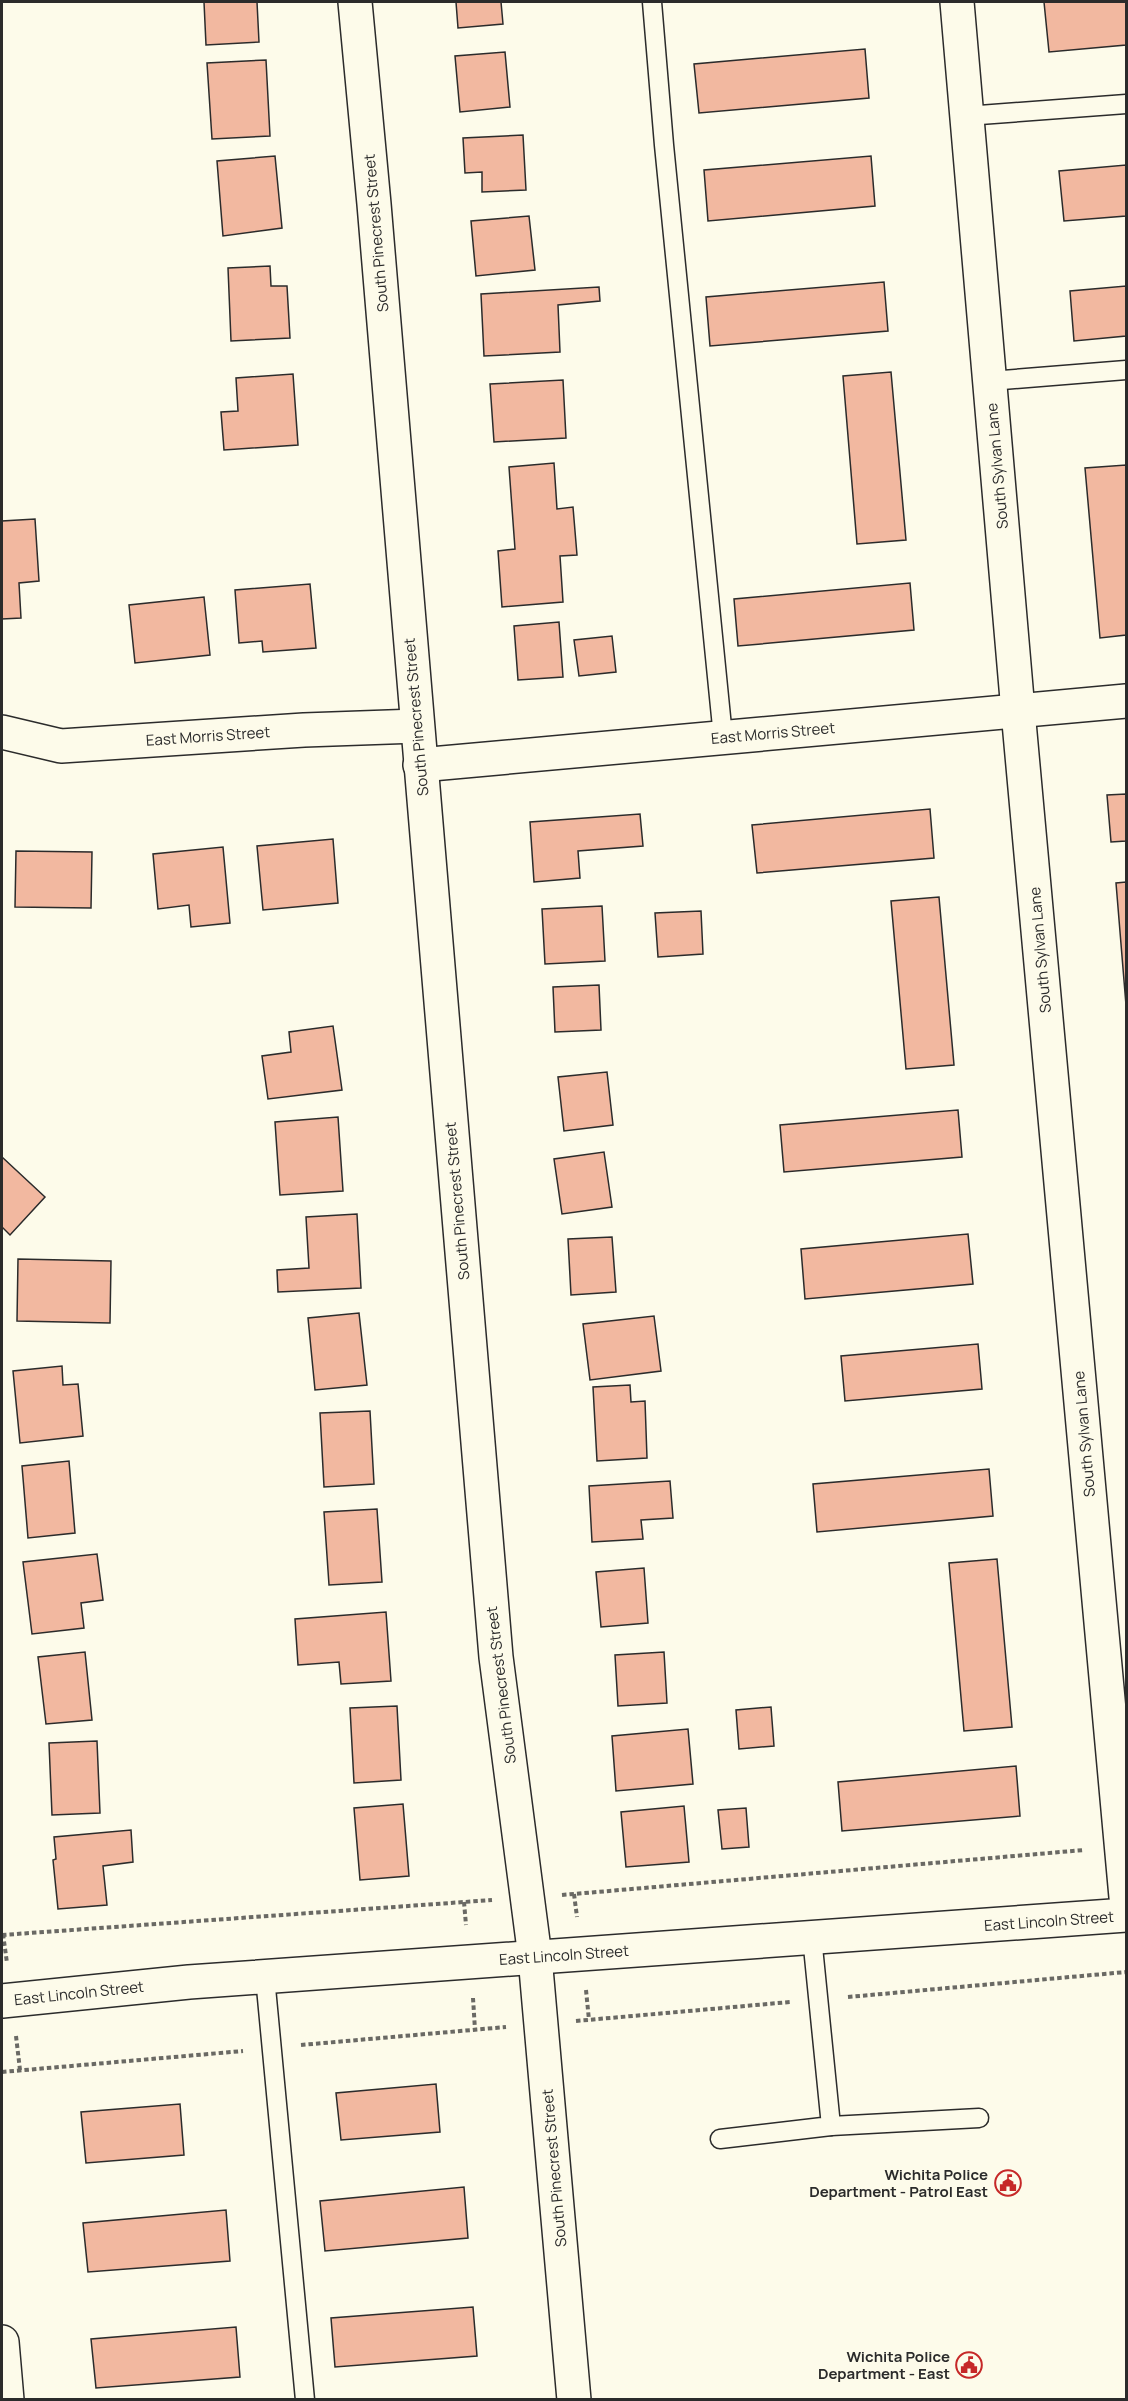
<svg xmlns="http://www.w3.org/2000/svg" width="1128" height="2401" font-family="Manrope,sans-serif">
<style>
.building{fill:#f2b8a0;stroke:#2b2b2b;stroke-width:1.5}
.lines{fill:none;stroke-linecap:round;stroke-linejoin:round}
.service-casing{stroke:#2b2b2b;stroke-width:21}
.minor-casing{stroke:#2b2b2b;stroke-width:36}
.tertiary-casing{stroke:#2b2b2b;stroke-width:36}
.path{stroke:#6a6964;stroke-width:4;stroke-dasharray:4.5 3;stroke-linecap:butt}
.service{stroke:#fdfbea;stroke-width:18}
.minor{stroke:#fdfbea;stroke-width:33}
.tertiary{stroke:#fdfbea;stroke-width:33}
.labels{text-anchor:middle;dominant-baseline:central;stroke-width:4.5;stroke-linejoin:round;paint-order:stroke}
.street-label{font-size:15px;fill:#2b2b2b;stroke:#fdfbea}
.poi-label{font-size:15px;font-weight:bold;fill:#2b2b2b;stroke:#fdfbea;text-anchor:end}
</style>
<rect width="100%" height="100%" fill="#fdfbea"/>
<g class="building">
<path d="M204 2H257L259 42 206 45Z"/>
<path d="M456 2H501L503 24 458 28Z"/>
<path d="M1044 2H1126V45L1049 52Z"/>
<path d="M865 49 869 98 699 113 694 64Z"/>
<path d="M505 52 510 107 460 112 455 56Z"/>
<path d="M266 60 270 136 212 139 207 63Z"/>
<path d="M523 135 526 190 482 192V172L465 173 463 138Z"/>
<path d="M275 156 282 228 223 236 217 161Z"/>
<path d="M871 156 875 206 708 221 704 170Z"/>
<path d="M1126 165V216L1064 221 1059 171Z"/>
<path d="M529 216 535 270 476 276 471 221Z"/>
<path d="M270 266 271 286H287L290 338 231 341 228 268Z"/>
<path d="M884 282 888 331 710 346 706 297Z"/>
<path d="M1126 286V336L1074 341 1070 291Z"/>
<path d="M599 287 600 301 558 305 560 352 484 356 481 294Z"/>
<path d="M891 372 906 540 857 544 843 376Z"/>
<path d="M293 374 298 445 224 450 221 412 238 411 236 378Z"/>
<path d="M563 380 566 438 494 442 490 384Z"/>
<path d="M554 463 557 509 573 507 577 555 560 556 563 602 502 607 498 551 515 549 509 467Z"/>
<path d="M1126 465V635L1100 638 1085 468Z"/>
<path d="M35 519 39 581 19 583 21 618 2 619V521Z"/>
<path d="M910 583 914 630 738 646 734 599Z"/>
<path d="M310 584 316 648 263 652 262 641 239 643 235 590Z"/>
<path d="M204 597 210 655 135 663 129 605Z"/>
<path d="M559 622 563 677 518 680 514 626Z"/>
<path d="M612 636 616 672 579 676 574 640Z"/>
<path d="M1126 794V841L1111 842 1107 795Z"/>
<path d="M930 809 934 858 757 873 752 825Z"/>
<path d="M640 814 643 846 578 851 580 878 534 882 530 822Z"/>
<path d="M333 839 338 903 263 910 257 846Z"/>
<path d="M223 847 230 923 191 927 189 905 158 909 153 854Z"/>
<path d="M16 851 92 852 91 908 15 907Z"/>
<path d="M1126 882V1005L1116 883Z"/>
<path d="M939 897 954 1065 906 1069 891 901Z"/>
<path d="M602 906 605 961 545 964 542 909Z"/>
<path d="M701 911 703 954 658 957 655 913Z"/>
<path d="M599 985 601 1030 555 1032 553 987Z"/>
<path d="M333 1026 342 1090 268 1099 262 1056 291 1052 289 1032Z"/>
<path d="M607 1072 613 1125 564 1131 558 1077Z"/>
<path d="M958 1110 962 1157 784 1172 780 1125Z"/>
<path d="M338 1117 343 1191 280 1195 275 1122Z"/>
<path d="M604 1152 612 1207 562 1214 554 1159Z"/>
<path d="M2 1157 45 1197 10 1235 2 1227Z"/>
<path d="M357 1214 361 1288 278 1292 277 1270 309 1268 306 1217Z"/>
<path d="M968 1234 973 1284 805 1299 801 1249Z"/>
<path d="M612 1237 616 1292 571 1295 568 1239Z"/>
<path d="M18 1259 111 1261 110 1323 17 1321Z"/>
<path d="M359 1313 367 1385 315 1390 308 1318Z"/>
<path d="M654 1316 661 1371 590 1380 583 1324Z"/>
<path d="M978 1344 982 1389 845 1401 841 1356Z"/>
<path d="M62 1366 63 1385 78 1384 83 1436 20 1443 13 1371Z"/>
<path d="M630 1385 631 1402 645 1401 647 1458 597 1461 593 1387Z"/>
<path d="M370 1411 374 1484 324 1487 320 1413Z"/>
<path d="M69 1461 75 1533 28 1538 22 1466Z"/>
<path d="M989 1469 993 1516 817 1532 813 1484Z"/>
<path d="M670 1481 673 1518 641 1520 643 1539 592 1542 589 1486Z"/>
<path d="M377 1509 382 1582 329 1585 324 1512Z"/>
<path d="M97 1554 103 1600 81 1603 84 1628 32 1634 23 1562Z"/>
<path d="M997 1559 1012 1727 964 1731 949 1563Z"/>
<path d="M644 1568 648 1623 601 1627 596 1572Z"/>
<path d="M386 1612 391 1681 341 1684 339 1662 298 1665 295 1619Z"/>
<path d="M85 1652 92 1720 46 1724 38 1657Z"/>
<path d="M664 1652 667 1703 618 1706 615 1655Z"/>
<path d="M397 1706 401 1780 354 1783 350 1708Z"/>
<path d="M771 1707 774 1746 739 1749 736 1710Z"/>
<path d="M688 1729 693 1784 616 1791 612 1736Z"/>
<path d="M97 1741 100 1813 52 1815 49 1743Z"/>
<path d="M1016 1766 1020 1816 842 1831 838 1782Z"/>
<path d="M403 1804 409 1876 360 1880 354 1808Z"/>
<path d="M684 1806 689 1862 626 1867 621 1812Z"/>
<path d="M746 1808 749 1847 722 1849 718 1810Z"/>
<path d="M131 1830 133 1862 103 1866 107 1905 58 1909 53 1860 56 1859 54 1837Z"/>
<path d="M436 2084 440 2132 341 2140 336 2093Z"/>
<path d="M180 2104 184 2155 86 2163 81 2112Z"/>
<path d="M464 2187 468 2238 325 2251 320 2201Z"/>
<path d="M226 2210 230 2261 88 2272 83 2223Z"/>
<path d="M473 2307 477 2356 335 2367 331 2318Z"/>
<path d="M236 2327 240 2377 96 2388 91 2339Z"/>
</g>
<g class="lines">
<g class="service-casing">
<g id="service">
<path d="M652 2 664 145 723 737"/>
<path d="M966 116 1126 104"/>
<path d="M990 381 1126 370"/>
<path d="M265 1977 305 2400"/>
<path d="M831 2126 979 2118"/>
<path d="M720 2139 831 2126 812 1937"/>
</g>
</g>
<g class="minor-casing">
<g id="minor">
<path d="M355 2 374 204 496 1657 535 1957 574 2400"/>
<path d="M957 2 1018 711 1126 1897"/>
<path d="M2 732 61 746 304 730 417 726"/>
<path d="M420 765 1126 701"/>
<path d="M2 2342 7 2400"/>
</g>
</g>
<g class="tertiary-casing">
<path id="tertiary" d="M2 2001 189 1982 1126 1915"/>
</g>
<g class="path">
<path d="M574 1894 577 1917"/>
<path d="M562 1895 1084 1850"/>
<path d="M464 1902 466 1925"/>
<path d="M3 1934 7 1963"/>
<path d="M2 1935 492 1900"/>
<path d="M586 1990 589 2020"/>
<path d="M848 1997 1126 1972"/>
<path d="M473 1998 475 2030"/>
<path d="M576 2021 790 2002"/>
<path d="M16 2036 20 2070"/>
<path d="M301 2045 506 2027"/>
<path d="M2 2072 243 2051"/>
</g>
<use href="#service" class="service"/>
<use href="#minor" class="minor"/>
<use href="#tertiary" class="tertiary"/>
</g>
<defs>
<g id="civic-ring" transform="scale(1.35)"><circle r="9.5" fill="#fdfbea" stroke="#c62828" stroke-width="1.5"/><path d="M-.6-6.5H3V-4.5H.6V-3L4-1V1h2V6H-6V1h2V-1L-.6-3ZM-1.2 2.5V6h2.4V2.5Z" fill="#c62828"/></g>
</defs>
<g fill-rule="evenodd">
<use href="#civic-ring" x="1008" y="2183"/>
<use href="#civic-ring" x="969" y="2365"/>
</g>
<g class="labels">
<g class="street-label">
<text transform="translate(376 233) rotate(-95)">South Pinecrest Street</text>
<text transform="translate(997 466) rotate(-95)">South Sylvan Lane</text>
<text transform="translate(416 717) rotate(-95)">South Pinecrest Street</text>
<text transform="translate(773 733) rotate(-5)">East Morris Street</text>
<text transform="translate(208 736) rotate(-4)">East Morris Street</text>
<text transform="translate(1040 950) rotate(-95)">South Sylvan Lane</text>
<text transform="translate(457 1201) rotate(-95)">South Pinecrest Street</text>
<text transform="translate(1084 1434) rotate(-95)">South Sylvan Lane</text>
<text transform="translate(501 1685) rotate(-97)">South Pinecrest Street</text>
<text transform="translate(1049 1921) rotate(-4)">East Lincoln Street</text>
<text transform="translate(564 1955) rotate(-4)">East Lincoln Street</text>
<text transform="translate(79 1993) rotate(-6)">East Lincoln Street</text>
<text transform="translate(554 2168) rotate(-95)">South Pinecrest Street</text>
</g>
<g class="poi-label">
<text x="988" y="2174">Wichita Police<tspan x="988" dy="17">Department - Patrol East</tspan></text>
<text x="950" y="2356">Wichita Police<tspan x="950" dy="17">Department - East</tspan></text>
</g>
</g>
<rect width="1128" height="2401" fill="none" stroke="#2b2b2b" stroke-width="6"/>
</svg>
